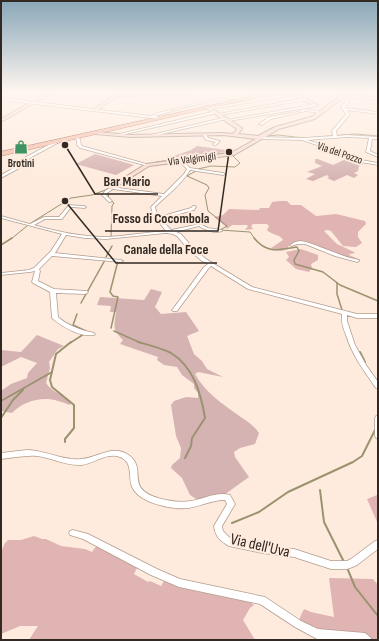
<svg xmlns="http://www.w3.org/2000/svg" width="379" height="641" font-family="'Sofia Sans Condensed',sans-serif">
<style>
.green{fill:#d6b3b3}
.forest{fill:#e0b4b3}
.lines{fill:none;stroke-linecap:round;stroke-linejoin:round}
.stream-far2{stroke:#9a936f;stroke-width:1}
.stream-far1{stroke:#9a936f;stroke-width:1.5}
.stream{stroke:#9a936f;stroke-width:2}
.street-casing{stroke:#b39d8e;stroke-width:1.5}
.secondary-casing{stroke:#b39d8e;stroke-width:2}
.primary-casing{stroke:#ab6850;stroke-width:1}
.street{fill:#fff;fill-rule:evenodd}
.secondary{fill:#f9dcd2;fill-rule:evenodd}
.primary{fill:#f4b9a5;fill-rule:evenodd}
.labels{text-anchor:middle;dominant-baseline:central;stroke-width:4;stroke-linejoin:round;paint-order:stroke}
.far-street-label{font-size:11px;fill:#322923;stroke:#feebdd}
.far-poi-label{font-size:11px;font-weight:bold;fill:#322923;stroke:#feebdd}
.near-street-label{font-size:16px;fill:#322923;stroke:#feebdd}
.leader{fill:none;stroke:#322923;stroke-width:1.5}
.callout-dot{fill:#322923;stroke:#feebdd;stroke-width:1.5}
.callout-label{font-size:14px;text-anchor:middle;font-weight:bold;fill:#322923;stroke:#feebdd;stroke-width:4;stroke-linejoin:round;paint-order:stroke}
</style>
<rect width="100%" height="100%" fill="#feebdd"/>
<g class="green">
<path d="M197 146 233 151 167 160 168 158 191 150Z"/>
<path d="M95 154 134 165 116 175 76 164Z"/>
<path d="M348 158 366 162 359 166 358 171 354 173 358 175 354 178 347 175 334 181 327 178 329 177 327 175 313 181 306 179 315 174 307 172 322 166 315 163V159H318L333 165Z"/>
<path d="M151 289 162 292 155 307 161 314 186 312 199 331 187 336 194 354 202 361 207 369 223 377 198 372 195 374C205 392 221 403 238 415 246 421 253 424 259 433L255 444 240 448 234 452 235 457 249 477 224 495 198 500 190 495 182 478 171 468 172 465 180 458 181 448 176 436 171 405 174 401 186 397 198 398V393L194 388V384L182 375 177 367 164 365 157 360 158 357 120 344 123 340C112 329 114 327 116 312H110L111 306 97 305 100 297 144 300Z"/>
<path d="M37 335 64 346 58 349 49 362 50 368 46 383C52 393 64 394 71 402L70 405C66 404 63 402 58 401 42 396 24 401 12 413L1 411V391L11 384 27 378 28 373 37 363 21 357 1 367V350L21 352Z"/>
</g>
<g class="forest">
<path d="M280 201H287L291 205H301L316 216 336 214 365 221 366 224 358 232V237L362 243 356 247 343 246 331 231 327 230 324 231 337 244 354 252 355 253 350 254 349 255 361 260H352C339 255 301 236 289 245L288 249 281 251 273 250 271 248 283 240C280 234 271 235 267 230L269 226 267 224H253L251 226 253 229 245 230 248 226 247 225H232L227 229 225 226 214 217 223 215 229 209 259 210 260 208H269L272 202Z"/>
<path d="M301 249 318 255V260L311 264 312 268 309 272 296 269 286 260 289 257 286 252Z"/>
<path d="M377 495 378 497V524L367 499Z"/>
<path d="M34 536 42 539H46L61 546 85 549 92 552 97 545 138 566 134 574 148 582 150 581 161 586 164 581 195 591 249 601 254 605 250 608 243 620 255 640H29L38 626H20L1 634V552L5 543 8 540H21Z"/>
<path d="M329 578 373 579 378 585V640H372L366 635 318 631 298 622 304 609 311 612 334 617Z"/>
</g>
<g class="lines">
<g class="stream-far2">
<path d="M267 136 278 135 304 138 356 134 378 136"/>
<path d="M156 162 233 152"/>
<path d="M198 169 211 166 235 167 240 163 232 155"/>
<path d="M196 171 187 176 207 185 209 188 205 195 208 211 227 226 220 230 250 232 255 239"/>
<path d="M108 192 109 199 114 203 112 206 111 236"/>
<path d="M31 223 71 198 92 195 108 189"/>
<path d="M11 239 27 226"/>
</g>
<g class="stream-far1">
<path d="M254 238C267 254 279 250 297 247L299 251 294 260 295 264 323 272 340 285 378 301"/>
<path d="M1 245 12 238"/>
<path d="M106 257 112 246"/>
<path d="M337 283V294L342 310"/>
<path d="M81 303 105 260"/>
<path d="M77 314 73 325 86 331"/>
<path d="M111 328 118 297 113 296 110 292 118 261"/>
<path d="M114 331 141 343"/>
<path d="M70 343 84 334"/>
</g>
<g class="stream">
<path d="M138 342C149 345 161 348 171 353 194 367 201 394 205 418L192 438 191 446 185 458"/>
<path d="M360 352 365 362"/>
<path d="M1 401 52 372"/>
<path d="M1 418 13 400 23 390"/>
<path d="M65 442V439L74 428V405L52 387 50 380 56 354 71 342"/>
<path d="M320 490 324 522 344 562"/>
<path d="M232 523 259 512 288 492 353 462 362 456 375 430"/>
<path d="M348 570 355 587 378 616"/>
</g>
<g class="street-casing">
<g id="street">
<path d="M373 92H378V93H374Z"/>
<path d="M294 93 295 95 211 109 209 108Z"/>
<path d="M342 94 378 98V100L343 96 342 95Z"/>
<path d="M237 97 245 99 244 100C219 96 179 109 155 116L161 117 162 118 160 119 1 100V98L151 116C158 112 167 111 175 109 196 103 216 98 237 97Z"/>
<path d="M338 97 350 100 345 107V108L378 112V114L347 110 350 114 336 131 337 136 347 135 378 137V139H372L370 151 378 155V157L366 152 369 138 347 137 307 140 336 149 356 159 378 163V165L354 161 334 151 302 140 261 139 259 138 261 137 303 138 333 136 332 131 346 114 341 107 347 100 338 99Z"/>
<path d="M305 98H306V100L220 115 218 114Z"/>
<path d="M316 104H317V106L229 121 227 120Z"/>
<path d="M303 109 322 112 320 113 306 111 271 119 262 125 259 124 269 117 302 111 301 110Z"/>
<path d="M216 111H217V113L117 136 115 135Z"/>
<path d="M226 117 228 118 227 119 153 136 151 135Z"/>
<path d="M204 134H206L208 138 220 141 216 145H214L213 144 216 142 206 140 203 135Z"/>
<path d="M74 136H76L80 139 81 145 82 146 150 165 148 166 80 148 77 145V140L74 138Z"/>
<path d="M58 140 61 141 28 159 23 166 1 178V175L21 164 26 157Z"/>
<path d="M180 160H182L190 168 223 173 225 174 223 175 190 170C181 185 167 195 155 207L157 215 159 217 191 208 193 206H195L196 207 194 210 161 219 171 230 200 224 208 228 222 230V231C215 234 206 230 199 226L176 232 181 234 193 248 206 259 252 287 357 314H378V318H357L347 315V321L355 345 366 365 378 382V388H376C364 371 352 355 346 335 343 328 341 322 342 314L248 289 211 266 208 269 177 311H173L172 310 173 309 204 267 208 264 202 261 189 250 177 236 173 234 166 233 106 239 85 238 66 235 55 253 121 260 123 261 121 262 52 256 39 269 40 271 38 281 54 289 87 291 88 292 87 293 85 294 56 293 58 317C69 326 80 330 94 333L95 334 94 335C80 337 64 328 53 319L52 318 50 292 33 283 32 282 35 271 30 272 1 275V273L29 270 34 268 51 251 62 234 1 218V216L30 224 44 217H59L69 205 84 206 86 207 85 208 71 207 62 219H45L34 225C58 232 83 237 108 237 127 236 147 232 166 231L153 215 151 207 162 196 113 189 107 193 106 195 112 201 110 202H109L102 195 105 191 111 187 164 194 184 174 187 169 180 162Z"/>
<path d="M300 241C310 242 319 247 328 250 338 254 348 258 359 260V261L357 262 335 256 305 244H297L292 246 290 245 295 242Z"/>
<path d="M376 416H378V439L376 438 375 436V418Z"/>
<path d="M27 450C46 450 62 461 81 459 98 458 113 443 130 456 147 470 125 488 158 498 169 501 180 503 191 501 203 499 217 491 230 495L235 504 222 526 223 531 231 539 262 545 294 549 331 561H347L351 559 375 541 378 540V549L357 565 350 568 347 569H331L294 557 262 553 229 546C220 541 215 536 214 526L227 504 225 500C212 500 201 506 189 508 172 510 136 503 131 484 129 473 132 462 120 457 108 452 94 463 82 465 66 466 53 458 37 456 25 455 13 458 1 459V453Z"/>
<path d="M73 530 88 534 157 569 180 579 265 597 301 621 318 629 365 633 370 637 372 640H334L317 639 295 627 260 604 179 587 151 575 83 539 70 535 69 533 70 531Z"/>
</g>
</g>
<g class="secondary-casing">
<g id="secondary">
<path d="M49 92H53L1 122V119Z"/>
<path d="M181 92H185V94L183 95 117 96 96 111 92 110 116 94Z"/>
<path d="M287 92H292L318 105 314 106Z"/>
<path d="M346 92H350L315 119 279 129 234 155 149 166 111 190 108 188 109 187 146 164 231 153 256 139 223 135 131 137 95 134 93 133 95 132 131 135 223 133 233 134 237 129 206 108V106H208L242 128V129L238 134 258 136 275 127 311 117Z"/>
</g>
</g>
<g class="primary-casing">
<path id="primary" d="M272 92H279L1 156V152Z"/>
</g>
<use href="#street" class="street"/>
<use href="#secondary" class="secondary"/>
<use href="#primary" class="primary"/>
</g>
<linearGradient id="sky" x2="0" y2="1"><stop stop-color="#89a7b8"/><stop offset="0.51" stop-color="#fff6f0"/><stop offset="1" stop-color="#fff6f0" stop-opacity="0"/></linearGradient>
<rect width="379" height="181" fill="url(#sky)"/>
<defs>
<g id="shop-bare" transform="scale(1.08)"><path d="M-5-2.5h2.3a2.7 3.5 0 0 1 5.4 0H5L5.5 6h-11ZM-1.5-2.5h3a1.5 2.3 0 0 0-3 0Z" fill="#3f9365" stroke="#feebdd" stroke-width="2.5" paint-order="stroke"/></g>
</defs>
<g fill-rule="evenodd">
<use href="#shop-bare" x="21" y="147"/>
</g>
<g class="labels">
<g class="far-street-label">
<text transform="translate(340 153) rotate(19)">Via del Pozzo</text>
<text transform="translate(192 159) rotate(-7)">Via Valgimigli</text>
</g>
<g class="far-poi-label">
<text x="21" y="163">Brotini</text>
</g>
<g class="near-street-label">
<text transform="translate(260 546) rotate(13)">Via dell'Uva</text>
</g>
</g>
<path class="leader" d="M65 145L95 194H158M229 152L218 231H105M65 201L116 263H217"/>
<g class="callout-dot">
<circle cx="65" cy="145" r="4"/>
<circle cx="229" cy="152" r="4"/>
<circle cx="65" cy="201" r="4"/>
</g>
<g class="callout-label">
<text x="127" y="186">Bar Mario</text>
<text x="161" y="223">Fosso di Cocombola</text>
<text x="166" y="254">Canale della Foce</text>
</g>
<rect width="379" height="641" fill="none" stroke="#322923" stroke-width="4"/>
</svg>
